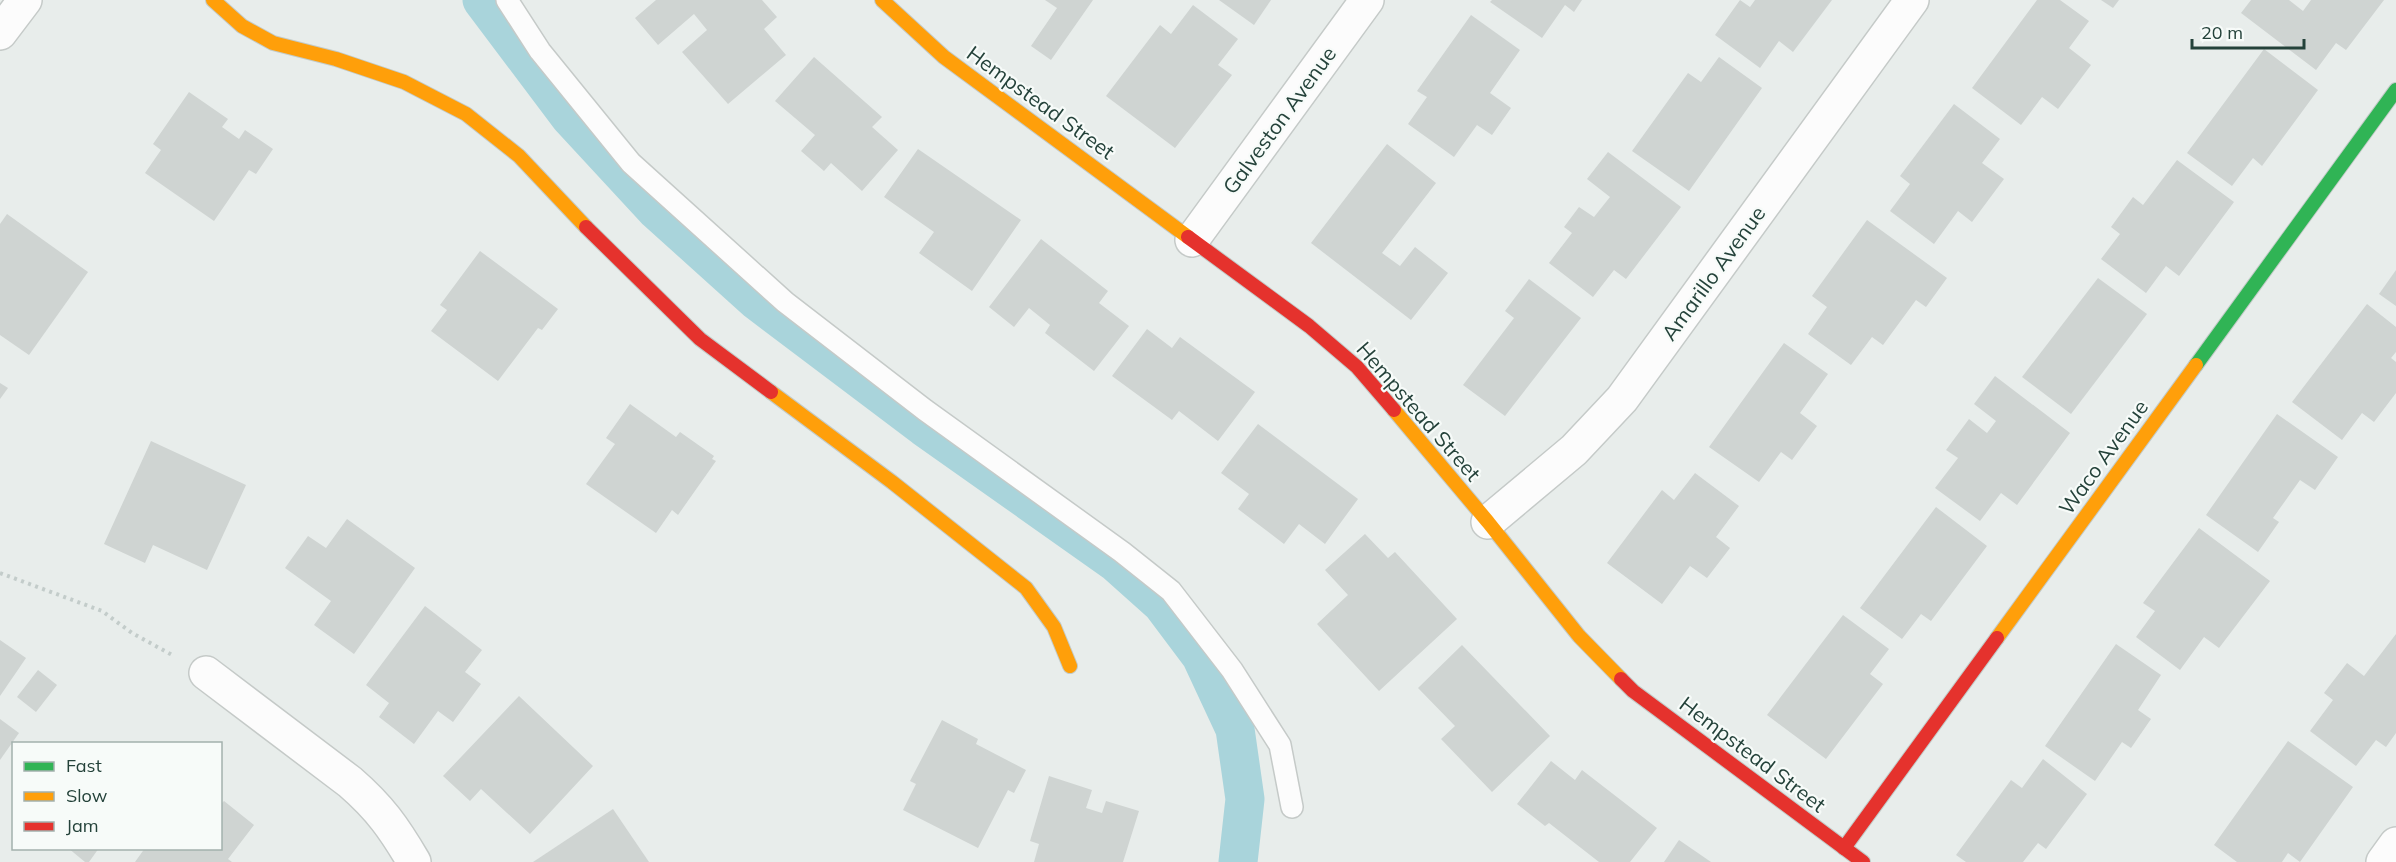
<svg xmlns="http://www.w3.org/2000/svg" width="2396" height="862" font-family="Mulish,sans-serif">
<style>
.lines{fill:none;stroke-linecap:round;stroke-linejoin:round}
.canal{stroke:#a9d4db;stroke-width:39}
.building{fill:#cfd4d2}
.lane-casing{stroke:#c5cac8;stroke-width:24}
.street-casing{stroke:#c5cac8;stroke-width:36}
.fast-casing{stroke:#c3cbc8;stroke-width:16}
.slow-casing{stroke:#c3cbc8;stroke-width:16}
.jam-casing{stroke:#c3cbc8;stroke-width:16}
.path{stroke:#c3ccca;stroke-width:4;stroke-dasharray:3 4.5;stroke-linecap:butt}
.lane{stroke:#fcfcfc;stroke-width:21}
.street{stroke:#fcfcfc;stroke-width:33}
.fast{stroke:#30b455;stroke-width:14}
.slow{stroke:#ff9f0a;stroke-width:14}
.jam{stroke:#e5322d;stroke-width:14}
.labels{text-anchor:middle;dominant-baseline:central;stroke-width:4.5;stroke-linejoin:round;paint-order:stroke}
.street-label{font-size:21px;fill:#24423a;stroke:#f7fbf9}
</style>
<rect width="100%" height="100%" fill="#e8edeb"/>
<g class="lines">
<path class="canal" d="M482 0 570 117 656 210 757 301 924 427 1115 562 1162 604 1201 656 1235 729 1245 799 1238 862"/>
</g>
<g class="building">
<path d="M656 0H762L777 17 764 29 786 55 728 104 682 52 707 30 694 14 658 45 635 18Z"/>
<path d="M1045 0H1093L1051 60 1031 46 1057 8Z"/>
<path d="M1219 0H1271L1254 25Z"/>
<path d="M1492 0H1582L1574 12 1565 5 1542 38 1490 2Z"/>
<path d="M1740 0 1750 7 1755 0H1832L1793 52 1779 41 1760 68 1715 35Z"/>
<path d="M2037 0H2060L2089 21 2069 48 2091 65 2058 109 2042 97 2021 125 1972 88Z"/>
<path d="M2101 0H2119L2113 8Z"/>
<path d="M2251 0H2289L2303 11 2311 0H2384L2346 50 2336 43 2316 70 2241 13Z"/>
<path d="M1193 5 1238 39 1218 65 1232 75 1175 148 1106 96 1160 25 1171 34Z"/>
<path d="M1471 15 1520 50 1490 93 1511 108 1492 135 1477 125 1454 157 1408 124 1427 97 1417 91Z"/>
<path d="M2264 49 2318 90 2262 166 2253 158 2232 186 2187 153Z"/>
<path d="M814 57 882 117 872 127 898 150 862 191 831 163 824 171 801 151 815 135 775 101Z"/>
<path d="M1719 57 1762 88 1689 191 1632 151 1688 73 1701 82Z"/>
<path d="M189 92 228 119 222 127 239 139 245 130 273 149 256 174 249 170 214 221 145 173 161 150 153 144Z"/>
<path d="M1954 104 2000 139 1982 163 2004 179 1972 222 1958 211 1934 244 1890 211 1910 184 1900 176Z"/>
<path d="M1387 144 1436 183 1382 253 1400 266 1415 247 1448 273 1411 320 1311 243Z"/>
<path d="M918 149 1021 220 972 291 919 253 934 232 884 197Z"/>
<path d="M1608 152 1681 207 1626 279 1614 270 1593 297 1549 263 1572 233 1564 227 1579 207 1594 217 1610 197 1587 179Z"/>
<path d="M2177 160 2234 202 2179 276 2166 266 2146 293 2101 259 2120 234 2111 227 2133 197 2143 205Z"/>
<path d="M7 214 88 272 29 355 0 335V224Z"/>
<path d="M1867 220 1947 278 1926 307 1916 300 1883 345 1872 337 1851 365 1808 334 1827 307 1812 296Z"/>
<path d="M1041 239 1108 291 1099 303 1129 326 1094 371 1045 333 1050 325 1029 308 1014 327 989 307Z"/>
<path d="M480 251 558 309 542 330 538 328 498 381 431 331 447 310 440 305Z"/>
<path d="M2396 270V306L2379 294Z"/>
<path d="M2098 278 2147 314 2071 414 2022 377Z"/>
<path d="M1529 279 1581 318 1505 416 1463 385 1514 318 1505 311Z"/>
<path d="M2367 304 2396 327V352L2391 358 2396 362V393L2374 422 2362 413 2342 440 2292 402Z"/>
<path d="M1147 329 1172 348 1180 337 1255 392 1218 441 1179 411 1172 420 1112 376Z"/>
<path d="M1784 343 1828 374 1800 413 1817 426 1792 460 1781 452 1759 482 1709 447Z"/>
<path d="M1995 376 2070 433 2017 505 2001 493 1980 521 1935 488 1958 458 1946 450 1969 419 1987 433 1996 421 1974 404Z"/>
<path d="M0 383 8 388 0 399Z"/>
<path d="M630 404 676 437 680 432 714 456 712 459 716 461 678 515 672 510 656 533 586 484 615 444 606 438Z"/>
<path d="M2277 414 2338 457 2315 490 2300 480 2273 518 2279 522 2258 552 2206 515Z"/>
<path d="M1258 424 1358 499 1325 544 1299 524 1284 544 1238 509 1249 494 1221 473Z"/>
<path d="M151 441 246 485 207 570 153 545 145 563 104 544Z"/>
<path d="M1695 473 1739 506 1716 537 1730 548 1707 578 1690 566 1662 604 1607 563 1662 490 1674 500Z"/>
<path d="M1936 507 1987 546 1931 621 1921 614 1902 639 1860 608Z"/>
<path d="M347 519 415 568 354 654 314 625 331 601 285 568 308 536 326 548Z"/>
<path d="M2199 528 2270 581 2219 648 2204 637 2180 670 2136 637 2155 611 2143 603Z"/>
<path d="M1365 534 1388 558 1395 552 1457 619 1379 691 1317 624 1348 595 1325 570Z"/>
<path d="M425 606 482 650 465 672 481 684 453 722 438 711 414 744 379 717 389 703 366 685Z"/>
<path d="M1843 615 1889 649 1870 674 1883 684 1826 759 1767 715Z"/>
<path d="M2396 634V733L2386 747 2376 740 2356 766 2310 731 2333 700 2324 693 2347 663 2364 676Z"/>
<path d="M0 640 26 658 0 696Z"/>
<path d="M2116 644 2161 675 2138 710 2151 719 2131 748 2122 742 2095 781 2045 746Z"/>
<path d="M1462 645 1550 736 1492 792 1441 739 1455 726 1418 688Z"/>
<path d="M38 670 57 685 36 712 17 697Z"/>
<path d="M519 696 593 766 530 834 481 789 470 801 443 776Z"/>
<path d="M0 719 19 733 0 760Z"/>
<path d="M942 720 978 739 976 744 1026 770 1014 793 1008 790 978 848 903 810 916 784 910 781Z"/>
<path d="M2288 741 2353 787 2300 862 2288 853 2282 862H2237L2214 845Z"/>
<path d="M2043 759 2087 794 2046 849 2038 843 2023 862H1966L1956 855 2011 780 2022 788Z"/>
<path d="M1551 761 1575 780 1582 770 1657 828 1630 862H1599L1549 823 1545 826 1517 804Z"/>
<path d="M1049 776 1092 790 1086 808 1102 813 1106 801 1139 811 1123 862H1034L1039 844 1030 841Z"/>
<path d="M224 801 254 825 228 859 232 862H135L145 848H220V805Z"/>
<path d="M613 809 649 862H533Z"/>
<path d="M1679 840 1711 862H1664Z"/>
<path d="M68 848H99L89 862H85Z"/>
</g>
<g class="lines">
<g class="lane-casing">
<path id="lane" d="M507 0 540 51 631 163 785 302 925 410 1122 552 1171 591 1232 670 1280 745 1292 807"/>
</g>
<g class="street-casing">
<g id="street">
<path d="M0 33 25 0"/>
<path d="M1192 240 1367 0"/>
<path d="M1488 522 1574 450 1622 399 1912 0"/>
<path d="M206 673 350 782C380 808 394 828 414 862"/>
<path d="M2383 862 2396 844"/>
</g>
</g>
<g class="fast-casing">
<path id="fast" d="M2196 365 2396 90"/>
</g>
<g class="slow-casing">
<g id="slow">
<path d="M213 0 242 26 273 43 336 59 404 82 466 114 519 156 586 227"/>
<path d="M882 0 944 57 1188 237"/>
<path d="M771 392 892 482 1026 588 1054 627 1070 666"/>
<path d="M1394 410 1488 522 1579 636 1621 679"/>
<path d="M1997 638 2196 365"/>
</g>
</g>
<g class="jam-casing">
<g id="jam">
<path d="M586 227 700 339 771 392"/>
<path d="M1188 237 1309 326 1357 367 1394 410"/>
<path d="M1621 679 1633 691 1863 862"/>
<path d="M1844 848 1997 638"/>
</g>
</g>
<path class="path" d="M0 573 102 611 132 633 174 656"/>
<use href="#lane" class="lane"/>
<use href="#street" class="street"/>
<use href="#fast" class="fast"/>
<use href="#slow" class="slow"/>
<use href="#jam" class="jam"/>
</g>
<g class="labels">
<g class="street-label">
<text transform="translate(1041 102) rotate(36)">Hempstead Street</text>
<text transform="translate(1279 120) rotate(-54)">Galveston Avenue</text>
<text transform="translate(1713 273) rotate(-54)">Amarillo Avenue</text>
<text transform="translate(1419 411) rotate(49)">Hempstead Street</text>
<text transform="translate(2103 457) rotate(-54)">Waco Avenue</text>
<text transform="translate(1753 754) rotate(37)">Hempstead Street</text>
</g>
</g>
<rect x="12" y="742" width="210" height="108" fill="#f7fbf9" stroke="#a3b1ad" stroke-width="1.5"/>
<rect x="24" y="762" width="30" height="9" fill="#30b455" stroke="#a3b1ad" stroke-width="1.5"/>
<text x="66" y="772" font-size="18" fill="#24423a">Fast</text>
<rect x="24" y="792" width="30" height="9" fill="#ff9f0a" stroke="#a3b1ad" stroke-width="1.5"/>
<text x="66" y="802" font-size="18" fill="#24423a">Slow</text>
<rect x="24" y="822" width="30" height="9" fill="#e5322d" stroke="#a3b1ad" stroke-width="1.5"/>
<text x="66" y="832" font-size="18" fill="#24423a">Jam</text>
<path d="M2192 39v9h112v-9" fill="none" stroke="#24423a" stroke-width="3"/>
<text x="2201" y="39" font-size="18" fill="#24423a" stroke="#f7fbf9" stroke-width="4.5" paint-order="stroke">20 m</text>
</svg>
